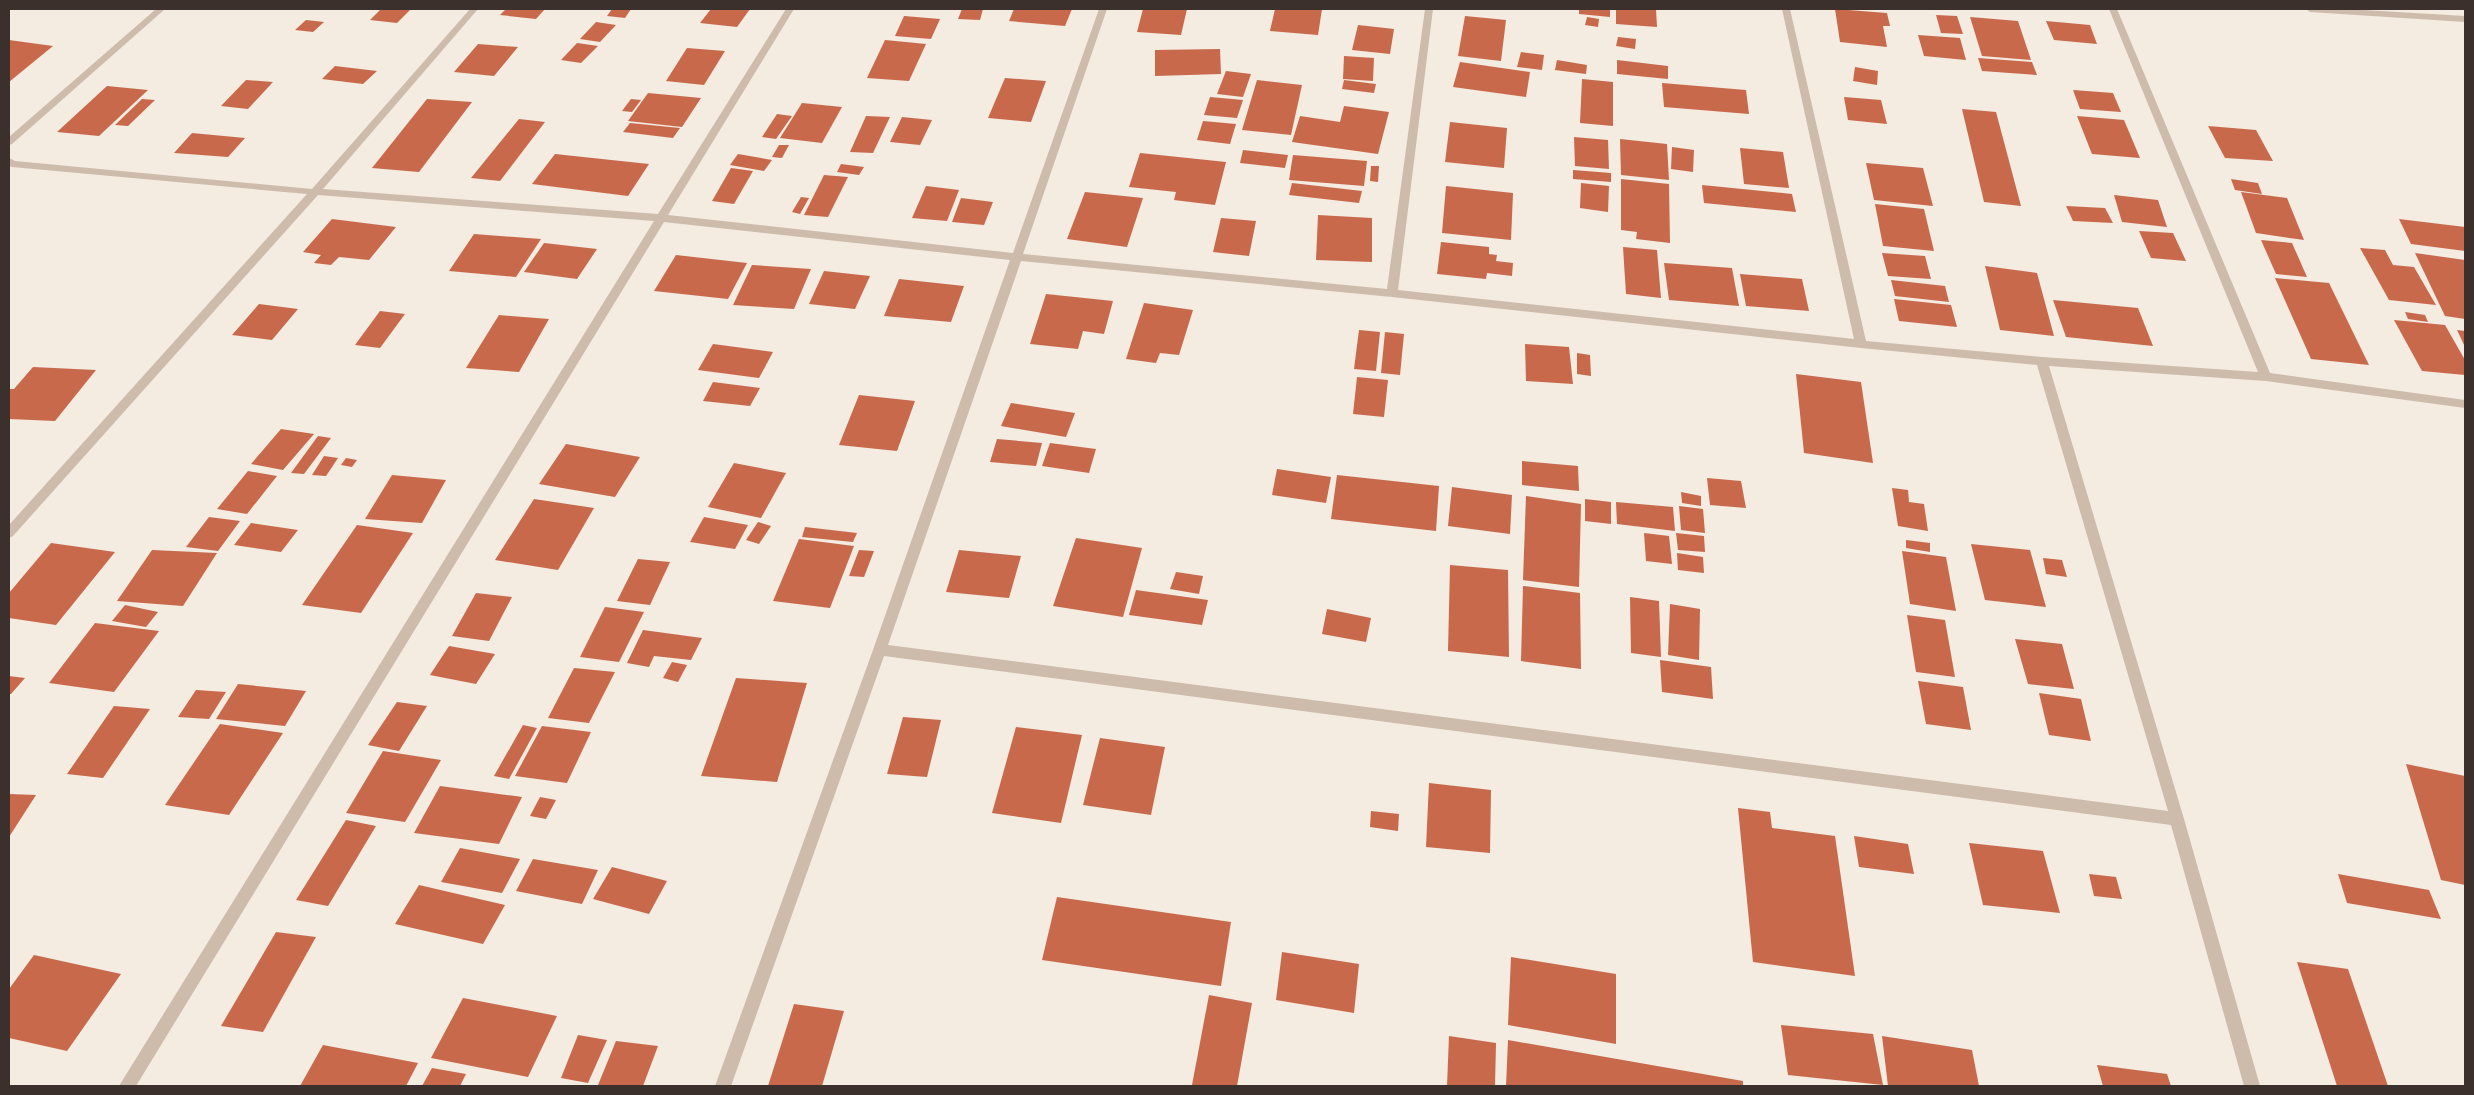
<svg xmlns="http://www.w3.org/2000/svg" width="2474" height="1095" font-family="'Asap Condensed',sans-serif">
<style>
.building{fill:#c8694b}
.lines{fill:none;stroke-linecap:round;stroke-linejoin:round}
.minor{fill:#cdbbac;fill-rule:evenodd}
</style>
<rect width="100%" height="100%" fill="#f4ebe1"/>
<g class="building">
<path d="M381 9H411L397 23 370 20Z"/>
<path d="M506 9H545L536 19 500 15Z"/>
<path d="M612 9H631L625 18 607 16Z"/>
<path d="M711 9H750L737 27 700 23Z"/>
<path d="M962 9H983L980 20 958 19Z"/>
<path d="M1014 9H1072L1065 26 1009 21Z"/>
<path d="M1143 9H1187L1181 35 1137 32Z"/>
<path d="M1275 9H1322L1318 35 1270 31Z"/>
<path d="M1579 9H1610V17L1579 14Z"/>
<path d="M1616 9H1656L1657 27 1616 24Z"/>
<path d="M1835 9 1887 13 1890 26H1883L1887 47 1840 42Z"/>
<path d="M1936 15 1957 16 1963 34 1941 33Z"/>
<path d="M904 16 940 19 931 39 895 36Z"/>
<path d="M1465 16 1506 20 1501 61 1458 56Z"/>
<path d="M1587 17 1599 19 1598 27 1585 25Z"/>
<path d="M1970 17 2018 21 2031 60 1982 56Z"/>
<path d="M306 20 324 22 313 32 295 30Z"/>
<path d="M2046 21 2090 25 2097 44 2054 40Z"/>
<path d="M596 22 616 25 600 42 580 39Z"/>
<path d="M1358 25 1394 29 1390 54 1352 50Z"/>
<path d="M1918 35 1960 38 1966 60 1924 56Z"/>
<path d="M1618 37 1636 39 1635 49 1616 46Z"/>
<path d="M9 40 53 46 9 82Z"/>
<path d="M885 40 926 44 909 81 867 78Z"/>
<path d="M577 43 598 46 581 63 561 60Z"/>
<path d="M478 44 518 47 494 76 454 72Z"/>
<path d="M687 48 725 51 704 85 666 81Z"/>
<path d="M1220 49 1221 74 1155 76V50Z"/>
<path d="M1521 52 1544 55 1542 70 1517 67Z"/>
<path d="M1344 56 1374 58 1373 81 1343 79Z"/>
<path d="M1978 58 2032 62 2037 75 1982 71Z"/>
<path d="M1557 60 1587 65 1586 74 1555 70Z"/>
<path d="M1617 60 1668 66V79L1617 74Z"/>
<path d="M1460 62 1530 72 1526 97 1453 87Z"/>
<path d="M335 66 377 71 363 84 322 79Z"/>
<path d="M1855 67 1878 71 1877 85 1853 81Z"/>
<path d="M1226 71 1251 74 1243 97 1217 94Z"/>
<path d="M1005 78 1046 81 1031 122 988 118Z"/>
<path d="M1582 79 1613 82V126L1580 123Z"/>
<path d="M246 80 273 82 248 109 221 106Z"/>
<path d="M1257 80 1302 85 1291 135 1242 130Z"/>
<path d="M1344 80 1376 84 1374 93 1342 89Z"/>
<path d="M1662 83 1746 90 1749 114 1664 107Z"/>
<path d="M107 86 148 90 99 136 57 132Z"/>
<path d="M2073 90 2113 93 2121 112 2080 109Z"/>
<path d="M648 93 701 98 682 127 628 121Z"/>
<path d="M1210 97 1243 100 1237 118 1204 115Z"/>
<path d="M1844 97 1881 100 1887 124 1848 120Z"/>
<path d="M142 99 155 100 128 126 115 125Z"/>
<path d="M427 99 472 102 419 172 372 168Z"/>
<path d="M631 99 641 100 632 112 622 111Z"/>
<path d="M802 103 842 107 822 143 780 138Z"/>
<path d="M1344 106 1389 112 1378 154 1292 142 1300 116 1340 122Z"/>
<path d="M1962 109 1996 112 2021 206 1984 202Z"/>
<path d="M777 114 792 116 776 139 762 137Z"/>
<path d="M866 116 890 117 873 153 850 152Z"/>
<path d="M2077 116 2124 120 2140 158 2092 154Z"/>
<path d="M902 117 932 120 920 145 890 142Z"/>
<path d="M519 119 545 122 500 181 471 178Z"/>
<path d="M1203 121 1236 124 1230 144 1197 140Z"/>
<path d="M1450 122 1507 128 1504 168 1445 162Z"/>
<path d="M630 123 680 128 673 138 623 132Z"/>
<path d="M2208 126 2256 130 2273 161 2225 158Z"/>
<path d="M192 133 245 138 228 157 174 153Z"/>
<path d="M1574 137 1608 140 1609 169 1575 166Z"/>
<path d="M1620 139 1667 144 1669 180 1621 175Z"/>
<path d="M779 145H789L782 158 772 157Z"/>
<path d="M1672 147 1694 150 1693 172 1671 169Z"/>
<path d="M1740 148 1783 152 1789 188 1744 184Z"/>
<path d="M1243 150 1288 155 1285 168 1240 163Z"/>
<path d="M1140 153 1226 162 1215 205 1174 200 1176 192 1129 187Z"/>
<path d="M555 154 649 164 628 196 532 184Z"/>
<path d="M738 154 772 160 764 171 730 165Z"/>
<path d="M1293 155 1367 161 1364 186 1289 180Z"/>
<path d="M1866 163 1923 168 1933 206 1874 200Z"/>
<path d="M841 164 864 167 859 175 837 172Z"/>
<path d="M1371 166H1379L1378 182 1370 181Z"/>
<path d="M731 168 753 171 734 204 712 201Z"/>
<path d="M1573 170 1611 173V182L1573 179Z"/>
<path d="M824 175 848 177 828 217 804 215Z"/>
<path d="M1621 179 1669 184 1670 243 1636 239 1637 232 1621 230Z"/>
<path d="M2231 179 2258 183 2262 194 2235 190Z"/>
<path d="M1292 183 1362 191 1359 203 1289 195Z"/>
<path d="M1581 183 1609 186 1608 212 1580 208Z"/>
<path d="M1702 185 1792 194 1796 212 1704 203Z"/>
<path d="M926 186 959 190 947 221 912 218Z"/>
<path d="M1446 186 1513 193 1511 240 1442 233Z"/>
<path d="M1085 192 1143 198 1127 247 1067 239Z"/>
<path d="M2241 192 2287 198 2304 240 2256 233Z"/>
<path d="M2114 195 2158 200 2167 227 2122 222Z"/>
<path d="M801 197 809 198 800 214 792 212Z"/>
<path d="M961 198 993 202 984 225 952 222Z"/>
<path d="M1875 204 1924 209 1934 251 1883 246Z"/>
<path d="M2066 206 2105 208 2113 223 2073 221Z"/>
<path d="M1318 215 1372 218V262L1316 260Z"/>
<path d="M1221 218 1256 221 1249 256 1213 252Z"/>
<path d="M332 219 396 227 369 260 339 257 331 265 314 263 321 255 303 252Z"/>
<path d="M2399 219 2465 227V251L2411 244Z"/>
<path d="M2139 231 2173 233 2186 261 2151 258Z"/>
<path d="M474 234 541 239 516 277 449 271Z"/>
<path d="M2261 240 2292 243 2307 277 2276 274Z"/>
<path d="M1441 242 1489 247V254L1497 255 1496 261 1513 263 1512 276 1487 273 1486 279 1437 274Z"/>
<path d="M544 243 597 249 577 279 524 272Z"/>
<path d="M1623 247 1657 250 1661 298 1626 294Z"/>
<path d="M2360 248 2385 250 2393 265 2414 267 2436 305 2389 300Z"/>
<path d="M1882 253 1925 256 1931 279 1888 276Z"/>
<path d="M2415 253 2465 260V319L2445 316Z"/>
<path d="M676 255 747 263 728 299 654 291Z"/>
<path d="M1664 263 1732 268 1739 306 1669 300Z"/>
<path d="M752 265 811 269 794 309 733 305Z"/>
<path d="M1985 266 2037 273 2054 336 2000 330Z"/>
<path d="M824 271 870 276 855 309 809 304Z"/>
<path d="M1740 274 1802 279 1809 311 1746 306Z"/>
<path d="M2275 278 2329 283 2369 365 2311 359Z"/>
<path d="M899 279 964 286 951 322 884 316Z"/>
<path d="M1891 280 1945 286 1949 302 1895 296Z"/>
<path d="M1046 294 1113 301 1104 334 1083 331 1078 349 1030 344Z"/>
<path d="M1894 299 1951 305 1957 327 1899 321Z"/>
<path d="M2053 300 2138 308 2153 346 2066 337Z"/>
<path d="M1144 303 1193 310 1179 355 1160 353 1156 363 1126 359Z"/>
<path d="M259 304 298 309 272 340 232 335Z"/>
<path d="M380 311 405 314 380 348 355 345Z"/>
<path d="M2405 312 2425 315 2428 322 2408 319Z"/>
<path d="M499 315 549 319 519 372 466 368Z"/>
<path d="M2394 320 2445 325 2465 360V375L2422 371Z"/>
<path d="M1359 330 1380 332 1376 371 1354 369Z"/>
<path d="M2457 330 2465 331V347Z"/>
<path d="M1385 332 1404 334 1400 375 1381 373Z"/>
<path d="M713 344 773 352 759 378 698 370Z"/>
<path d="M1525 344 1569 347 1573 384 1526 381Z"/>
<path d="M1577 353 1590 355 1591 376 1577 374Z"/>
<path d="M33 367 96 370 55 421 9 419V389H14Z"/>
<path d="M1796 374 1861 382 1873 463 1804 453Z"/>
<path d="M1357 377 1388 380 1384 417 1353 414Z"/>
<path d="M713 382 760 388 750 406 703 401Z"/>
<path d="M859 395 915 401 897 451 839 445Z"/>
<path d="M1011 403 1075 413 1066 437 1001 426Z"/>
<path d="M281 429 314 434 283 470 251 464Z"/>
<path d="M318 436 331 438 304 474 291 473Z"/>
<path d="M997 439 1042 443 1036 466 990 462Z"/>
<path d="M1050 443 1096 449 1089 473 1042 466Z"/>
<path d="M566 444 640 457 615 497 539 484Z"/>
<path d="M324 456 338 458 326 476 312 475Z"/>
<path d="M346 458 357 460 352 467 341 465Z"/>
<path d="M1522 461 1578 466 1579 491 1522 485Z"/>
<path d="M734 463 786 473 761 518 708 507Z"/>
<path d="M1277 469 1331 477 1326 503 1272 495Z"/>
<path d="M248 471 277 476 247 514 217 509Z"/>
<path d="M392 475 446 480 422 523 365 519Z"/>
<path d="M1337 475 1439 486 1436 531 1331 519Z"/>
<path d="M1707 478 1741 481 1746 508 1710 505Z"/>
<path d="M1452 487 1512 495 1510 534 1448 526Z"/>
<path d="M1892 488 1908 490 1909 502 1924 504 1928 531 1898 526Z"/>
<path d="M1681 492 1701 496V506L1682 503Z"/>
<path d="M1526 496 1581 504 1579 587 1523 580Z"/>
<path d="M534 499 594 508 558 570 495 560Z"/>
<path d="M1585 499 1611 502V524L1585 521Z"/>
<path d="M1616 502 1673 507 1675 531 1617 524Z"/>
<path d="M1679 506 1703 509 1705 533 1681 530Z"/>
<path d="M209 517 240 521 218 551 186 547Z"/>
<path d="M704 517 748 525 735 549 690 542Z"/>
<path d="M758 522 771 526 759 544 746 540Z"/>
<path d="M251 523 298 530 281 552 234 545Z"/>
<path d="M357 525 413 533 361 613 302 605Z"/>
<path d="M805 527 857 533 853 542 802 537Z"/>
<path d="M1644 533 1669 536 1672 564 1646 561Z"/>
<path d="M1676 533 1704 536 1705 552 1678 550Z"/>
<path d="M1076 538 1142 548 1123 617 1053 606Z"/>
<path d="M799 539 854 546 830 608 773 601Z"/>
<path d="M1906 540 1930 543V552L1906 548Z"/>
<path d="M51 543 115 552 56 625 9 618V593Z"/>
<path d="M1971 544 2030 550 2046 607 1985 600Z"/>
<path d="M152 550 217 553 183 606 117 601Z"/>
<path d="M859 550 874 551 864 577 849 576Z"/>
<path d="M959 550 1021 556 1009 598 946 592Z"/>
<path d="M1902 551 1946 557 1956 611 1910 604Z"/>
<path d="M1677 553 1703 557 1704 573 1678 570Z"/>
<path d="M2043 558 2062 560 2067 577 2046 574Z"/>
<path d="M638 559 670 562 650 605 617 601Z"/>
<path d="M1450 565 1508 570 1509 657 1448 651Z"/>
<path d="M1176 572 1203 576 1199 594 1170 589Z"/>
<path d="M1523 586 1580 593 1581 669 1521 661Z"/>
<path d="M1136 590 1208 600 1202 625 1129 615Z"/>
<path d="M476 593 512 597 489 641 452 636Z"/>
<path d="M1630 597 1659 601 1661 657 1631 653Z"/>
<path d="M1670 604 1700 609 1699 660 1668 655Z"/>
<path d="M125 605 158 612 146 627 112 621Z"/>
<path d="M605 607 644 612 619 662 580 657Z"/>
<path d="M1327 609 1371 618 1366 642 1322 634Z"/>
<path d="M1907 615 1945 620 1955 677 1916 672Z"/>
<path d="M95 623 159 631 114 692 49 683Z"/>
<path d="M643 630 702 638 691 660 654 656 649 667 627 663Z"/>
<path d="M2015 639 2062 644 2074 689 2028 684Z"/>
<path d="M449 646 495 654 476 684 430 675Z"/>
<path d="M1660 660 1711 667 1713 699 1662 692Z"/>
<path d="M672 662 687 665 678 682 663 678Z"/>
<path d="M574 668 615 672 589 723 548 718Z"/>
<path d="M9 676 25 678 11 694H9Z"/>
<path d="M736 678 807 683 777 782 701 776Z"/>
<path d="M1918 681 1963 687 1971 730 1926 724Z"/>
<path d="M238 684 306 691 285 726 216 719Z"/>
<path d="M196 690 226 692 209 719 178 717Z"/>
<path d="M2039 693 2081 699 2091 741 2049 735Z"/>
<path d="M397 702 427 706 399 751 368 745Z"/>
<path d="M114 706 150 709 103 778 67 774Z"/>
<path d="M903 717 941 720 927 777 887 774Z"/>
<path d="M220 724 283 733 229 815 165 805Z"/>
<path d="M523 725 537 728 509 779 494 776Z"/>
<path d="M542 726 591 732 567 783 515 776Z"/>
<path d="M1016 727 1082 735 1061 823 992 813Z"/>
<path d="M1100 738 1165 747 1151 815 1083 805Z"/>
<path d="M383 751 441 760 405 822 346 813Z"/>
<path d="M2406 764 2465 776V885L2441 880Z"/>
<path d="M1429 783 1491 790 1490 853 1426 847Z"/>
<path d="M440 786 522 797 499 844 414 833Z"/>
<path d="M9 794 36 795 9 837Z"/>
<path d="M540 797 556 800 546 819 530 816Z"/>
<path d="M1738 808 1770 812 1772 828 1835 836 1855 976 1753 962Z"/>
<path d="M1371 811 1399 814 1398 831 1370 827Z"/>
<path d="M346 820 376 826 328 906 296 900Z"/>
<path d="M1854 836 1908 844 1914 874 1859 867Z"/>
<path d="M1969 843 2043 851 2060 913 1983 905Z"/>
<path d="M460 848 520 859 502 893 441 882Z"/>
<path d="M533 859 598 870 582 904 516 891Z"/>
<path d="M612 867 667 881 649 914 593 899Z"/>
<path d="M2089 874 2116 877 2122 899 2094 896Z"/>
<path d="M2338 874 2429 890 2441 919 2347 903Z"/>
<path d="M419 885 505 905 483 944 395 924Z"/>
<path d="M1057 897 1231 922 1221 986 1042 960Z"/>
<path d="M276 932 316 937 263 1032 221 1026Z"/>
<path d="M1282 952 1359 964 1354 1013 1276 1000Z"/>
<path d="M34 955 121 974 67 1051 9 1038V989Z"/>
<path d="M1511 957 1616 974V1044L1508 1025Z"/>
<path d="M2297 962 2348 969 2388 1086H2337Z"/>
<path d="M1209 995 1252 1003 1237 1086 1192 1085Z"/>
<path d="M463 998 557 1016 528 1077 431 1058Z"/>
<path d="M794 1004 844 1011 822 1086H768Z"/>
<path d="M1781 1025 1873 1034 1883 1085 1788 1075Z"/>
<path d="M578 1035 607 1040 588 1083 561 1078Z"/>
<path d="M1449 1036 1496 1043 1495 1086H1447Z"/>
<path d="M1882 1036 1972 1050 1979 1086H1888Z"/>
<path d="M1508 1040 1743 1081V1086H1506Z"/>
<path d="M616 1041 658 1046 643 1086 598 1085Z"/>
<path d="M323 1045 418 1063 406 1086H300Z"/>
<path d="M2097 1065 2167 1074 2171 1086H2103Z"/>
<path d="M432 1068 466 1074 460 1086H422Z"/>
</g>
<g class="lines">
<g class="minor">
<path d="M156 9H165L12 144 9 145V137Z"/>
<path d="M470 9H478L323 189 658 214 786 9H794L668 215 1013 253 1099 9H1107L1023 254 1387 289 1425 9H1433L1398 290 1854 339 1782 9H1790L1866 341 2042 357 2258 372 2109 9H2117L2270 373 2465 400V408L2266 381 2049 366 2184 819 2260 1086H2244L2171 825 884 656 731 1086H715L873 650 1010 260 664 222 136 1086H119L654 221 318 195 13 536 9 538V525L307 194 12 167 9 166V158L15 161 312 189ZM1021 261 1392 297 1861 348 2037 365 2168 811 888 645Z"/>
<path d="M2306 9H2347L2465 16V22L2310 12Z"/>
</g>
</g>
<rect width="2474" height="1095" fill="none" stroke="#3b302b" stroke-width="20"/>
</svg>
